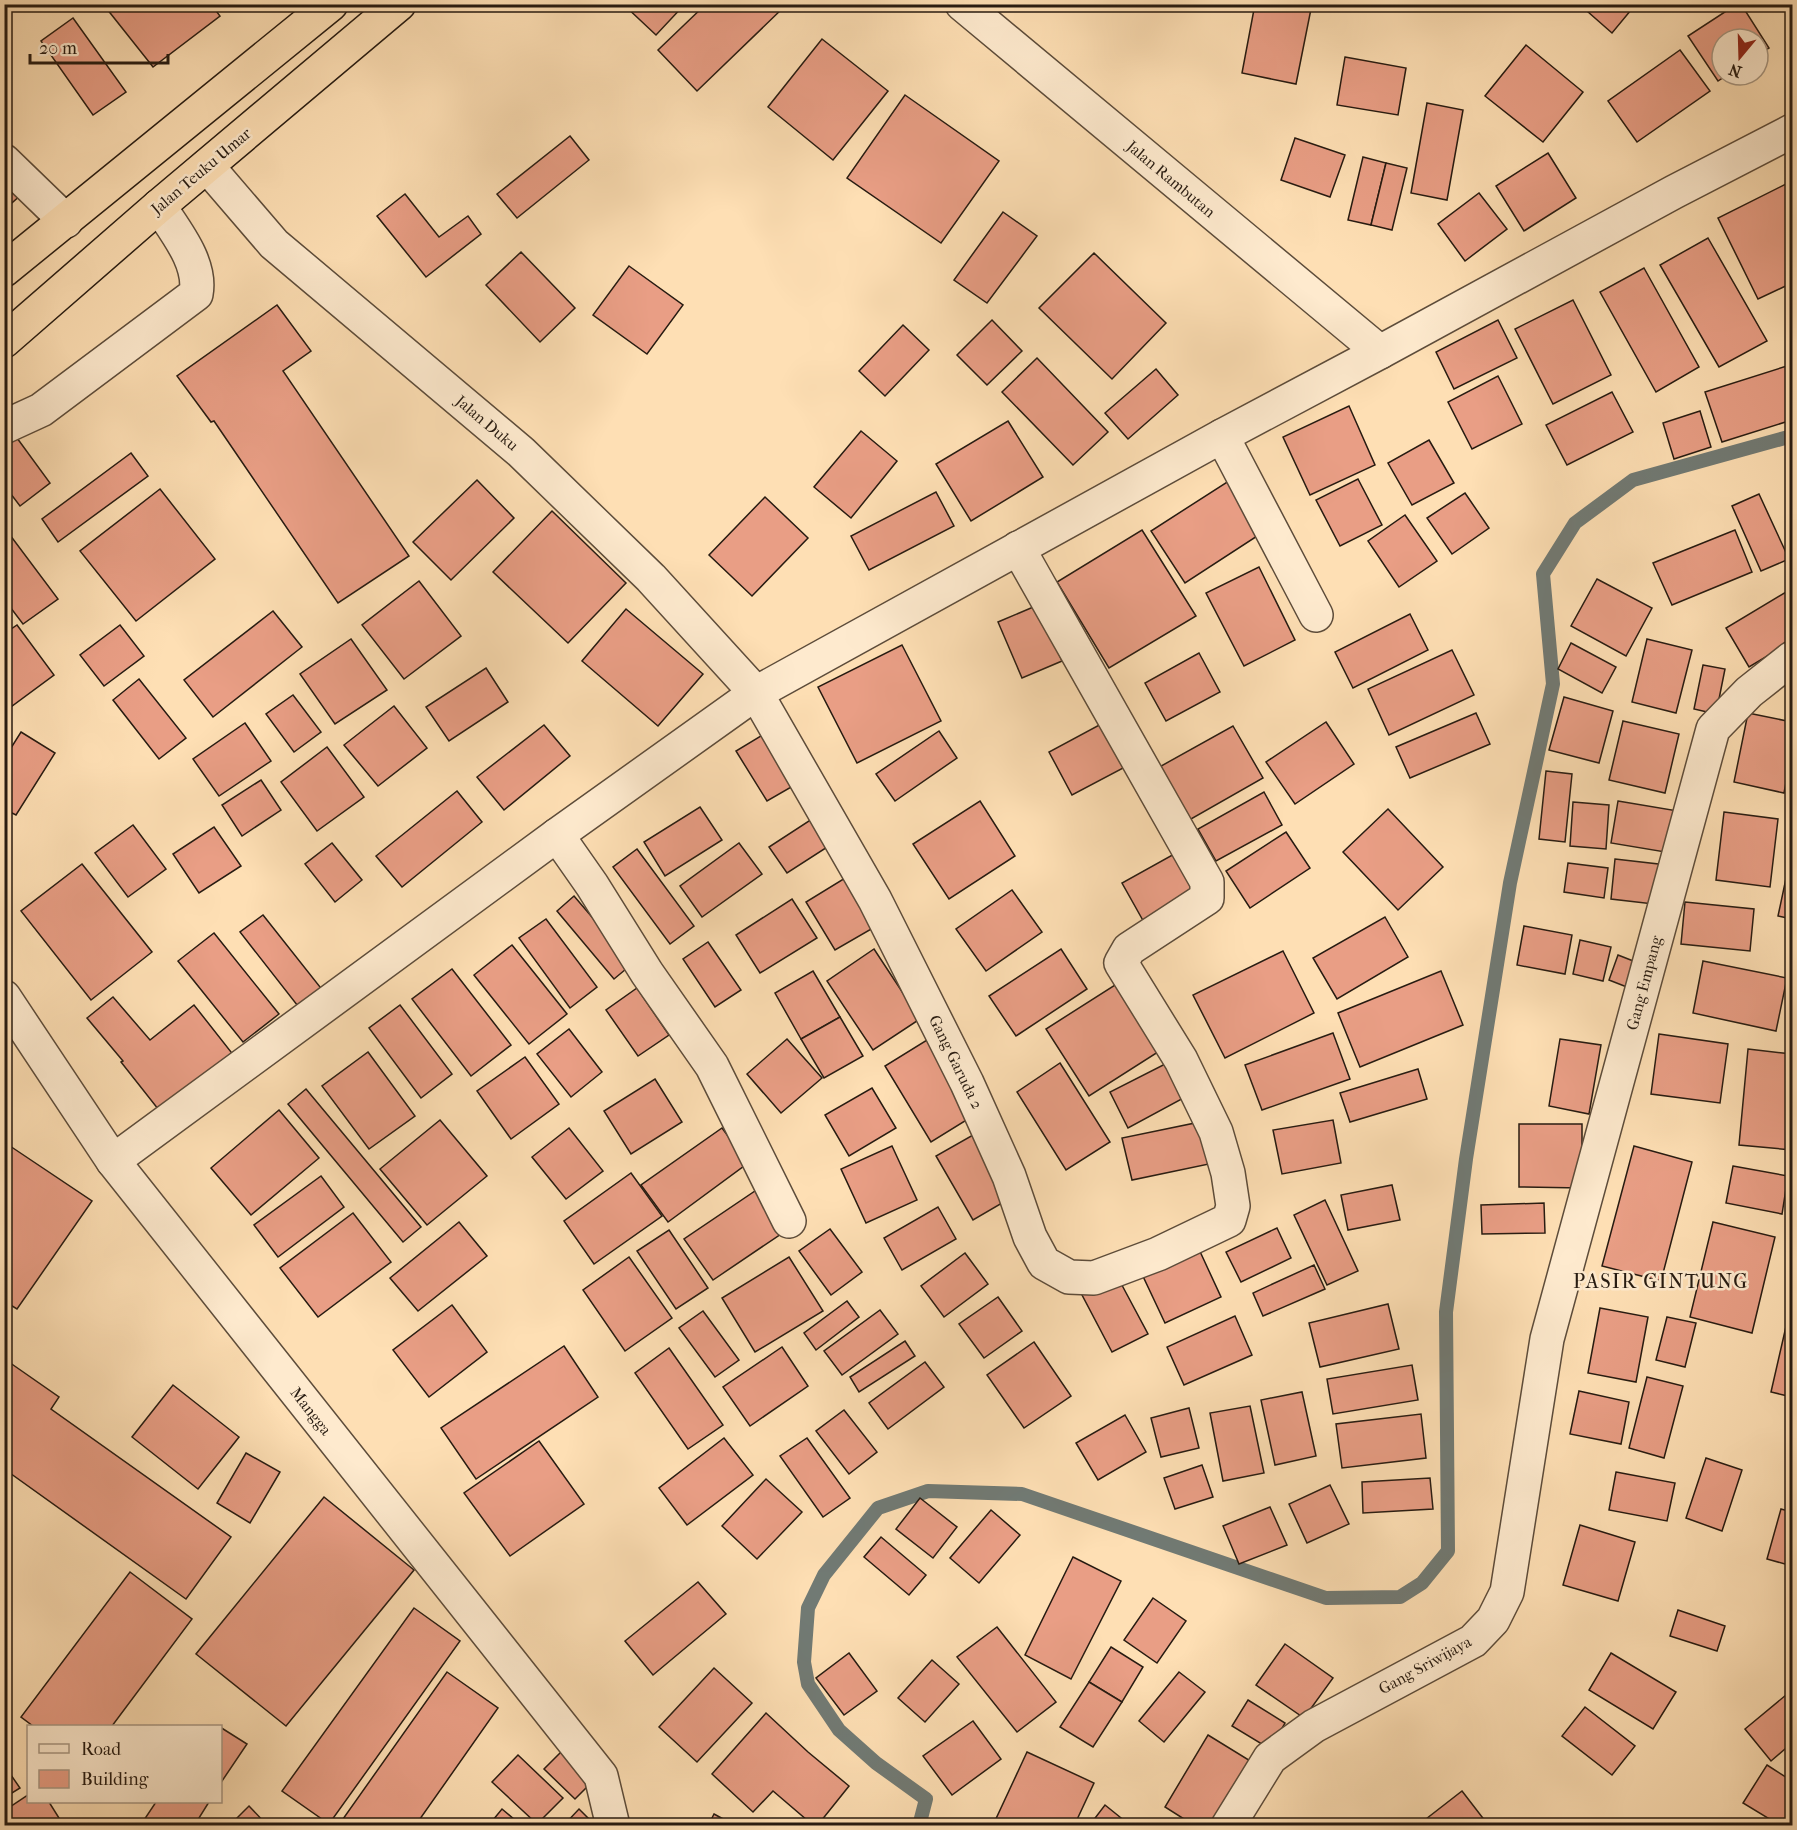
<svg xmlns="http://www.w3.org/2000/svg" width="1797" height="1830" font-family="'IM FELL French Canon',serif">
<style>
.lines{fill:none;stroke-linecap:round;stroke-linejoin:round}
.stream{stroke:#717a74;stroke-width:14}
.building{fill:#e99e85;stroke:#271b11;stroke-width:1.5}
.minor-casing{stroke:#5d4c3a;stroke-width:36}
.highway-casing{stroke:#271b11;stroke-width:36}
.minor{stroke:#feeace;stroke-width:33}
.highway{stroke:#fedfb4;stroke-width:33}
.labels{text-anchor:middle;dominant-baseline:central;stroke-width:5;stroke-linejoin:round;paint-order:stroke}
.street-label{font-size:16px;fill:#271b11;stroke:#feeace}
.quarter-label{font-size:20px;letter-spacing:1.5px;fill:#271b11;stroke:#feeace}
</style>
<rect width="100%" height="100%" fill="#fedfb4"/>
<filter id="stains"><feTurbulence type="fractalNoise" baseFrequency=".00333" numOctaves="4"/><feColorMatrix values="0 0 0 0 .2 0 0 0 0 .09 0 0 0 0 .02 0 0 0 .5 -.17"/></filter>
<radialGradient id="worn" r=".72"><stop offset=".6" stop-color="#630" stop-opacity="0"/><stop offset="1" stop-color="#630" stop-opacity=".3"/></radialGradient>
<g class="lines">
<path class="stream" d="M919 1826 926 1799 876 1763 839 1730 808 1684 804 1662 808 1608 824 1575 878 1508 928 1491 1022 1494 1326 1598 1400 1597 1422 1583 1448 1551 1446 1312 1466 1159 1510 883 1553 684 1543 574 1575 523 1633 480 1792 436"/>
</g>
<g class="building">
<path d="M113 4H211L220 16 153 67 107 9Z"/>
<path d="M623 4H685L656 35Z"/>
<path d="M706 4H780L783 8 697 91 658 50Z"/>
<path d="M1255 4H1312L1296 84 1242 73Z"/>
<path d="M1579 4H1636L1612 33Z"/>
<path d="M1737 4H1741L1769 48 1758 55V39H1722V75H1727L1718 81 1688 36Z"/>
<path d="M73 18 126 92 93 115 41 41Z"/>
<path d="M822 39 888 91 833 160 768 107Z"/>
<path d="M1526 45 1583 92 1543 142 1485 96Z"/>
<path d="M1680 50 1710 91 1637 142 1608 101Z"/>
<path d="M1345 57 1406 68 1398 115 1337 105Z"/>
<path d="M905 95 999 161 941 243 847 178Z"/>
<path d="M1427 103 1463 110 1447 200 1411 193Z"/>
<path d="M570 136 589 160 517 218 497 194Z"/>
<path d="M1295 138 1345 155 1330 197 1281 180Z"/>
<path d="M1548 153 1576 198 1524 231 1496 186Z"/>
<path d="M1363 157 1386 163 1371 225 1348 220Z"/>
<path d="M1386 163 1407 168 1392 230 1371 225Z"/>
<path d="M4 174 23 193 4 210Z"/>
<path d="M1792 181V283L1758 299 1718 218Z"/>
<path d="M1479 193 1507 229 1465 261 1438 224Z"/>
<path d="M405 194 439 237 468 216 481 234 426 277 377 216Z"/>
<path d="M1003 212 1037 236 987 303 954 280Z"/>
<path d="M1708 238 1767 341 1719 367 1660 265Z"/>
<path d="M521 252 575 308 540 342 486 285Z"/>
<path d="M1094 253 1166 323 1112 379 1039 308Z"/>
<path d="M629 266 683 305 647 354 593 315Z"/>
<path d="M1644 268 1699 367 1656 392 1600 292Z"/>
<path d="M1573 300 1611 375 1553 404 1515 329Z"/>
<path d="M277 305 311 351 283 371 409 556 338 603 214 421 211 422 177 376Z"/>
<path d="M992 320 1022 351 987 385 957 355Z"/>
<path d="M1498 320 1517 358 1454 389 1436 352Z"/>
<path d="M903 325 929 350 885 396 859 371Z"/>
<path d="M1037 358 1108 432 1073 465 1002 392Z"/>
<path d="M1790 365 1792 374V420L1722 442 1705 392Z"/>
<path d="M1156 369 1178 395 1128 439 1105 413Z"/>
<path d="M1498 376 1522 424 1472 449 1448 402Z"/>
<path d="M1612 392 1633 432 1567 465 1546 425Z"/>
<path d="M1349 406 1375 465 1310 495 1283 437Z"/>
<path d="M1700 411 1711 447 1674 459 1663 423Z"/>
<path d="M1008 421 1043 477 971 521 936 464Z"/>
<path d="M861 431 897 461 851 518 814 487Z"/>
<path d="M17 438 50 483 20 506 4 485V447Z"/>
<path d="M1429 440 1454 483 1412 505 1388 463Z"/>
<path d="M131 453 148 476 58 542 42 519Z"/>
<path d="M1235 477 1268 529 1185 583 1151 531Z"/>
<path d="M1358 479 1382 525 1340 546 1316 500Z"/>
<path d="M477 480 514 518 451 580 413 542Z"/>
<path d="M160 489 215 559 136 621 80 551Z"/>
<path d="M936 492 954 526 869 570 851 536Z"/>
<path d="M1465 493 1489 528 1452 554 1427 518Z"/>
<path d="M1759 494 1789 559 1761 571 1732 506Z"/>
<path d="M765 497 808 538 752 596 709 555Z"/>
<path d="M552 511 626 583 568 643 493 572Z"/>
<path d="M1405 515 1437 561 1399 587 1368 541Z"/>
<path d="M4 527 58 599 23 624 4 599Z"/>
<path d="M1142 530 1196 616 1109 668 1057 582Z"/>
<path d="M1735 530 1752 572 1672 605 1653 563Z"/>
<path d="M1259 567 1295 640 1244 666 1206 593Z"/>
<path d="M1597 579 1652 608 1626 656 1571 626Z"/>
<path d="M419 581 461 636 404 679 362 625Z"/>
<path d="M1791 589 1792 641 1749 667 1726 628Z"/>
<path d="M1038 605 1062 661 1022 678 998 622Z"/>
<path d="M626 609 703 674 658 726 582 661Z"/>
<path d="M273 611 302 647 213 717 184 680Z"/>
<path d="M1410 614 1428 650 1353 688 1335 652Z"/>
<path d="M17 625 54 675 4 712V634Z"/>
<path d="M120 625 144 656 104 686 80 655Z"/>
<path d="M351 639 387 690 335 724 300 674Z"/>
<path d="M1647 639 1692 650 1676 713 1632 702Z"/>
<path d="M1571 643 1616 667 1602 693 1558 669Z"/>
<path d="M902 645 941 721 857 763 818 687Z"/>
<path d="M1452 650 1474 695 1389 735 1368 689Z"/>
<path d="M1199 653 1220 692 1166 721 1145 683Z"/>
<path d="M1703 665 1725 669 1716 714 1694 709Z"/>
<path d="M486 668 508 702 449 741 426 707Z"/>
<path d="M139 679 186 738 159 759 113 700Z"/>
<path d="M293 695 321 732 294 752 266 714Z"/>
<path d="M1564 697 1613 711 1599 763 1549 750Z"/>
<path d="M394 706 427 748 378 786 344 745Z"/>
<path d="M1476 713 1490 744 1410 778 1396 747Z"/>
<path d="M1748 713 1792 722V752L1784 793 1734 782Z"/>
<path d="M1623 721 1679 734 1665 793 1609 780Z"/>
<path d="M1326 722 1354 764 1295 804 1266 762Z"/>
<path d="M245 723 271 761 219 796 193 759Z"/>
<path d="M1103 723 1127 766 1072 795 1049 752Z"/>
<path d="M544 725 570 756 504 810 477 777Z"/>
<path d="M1233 726 1263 778 1184 823 1154 770Z"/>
<path d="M769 731 800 782 767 801 736 751Z"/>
<path d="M939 731 957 758 895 801 876 774Z"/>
<path d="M21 732 55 753 16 815 4 809V759Z"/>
<path d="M327 747 364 797 317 831 281 782Z"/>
<path d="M1546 771 1572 774 1565 842 1539 839Z"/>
<path d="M261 780 281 810 242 836 222 805Z"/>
<path d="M457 791 482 822 402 887 376 856Z"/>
<path d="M1264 792 1282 825 1216 861 1198 829Z"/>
<path d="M980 801 1015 856 949 899 913 844Z"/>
<path d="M1618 801 1684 812 1677 854 1611 843Z"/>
<path d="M1573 802 1609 805 1606 849 1570 846Z"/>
<path d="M700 807 722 840 665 876 644 842Z"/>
<path d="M1388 809 1443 867 1398 910 1343 852Z"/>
<path d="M1724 812 1778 819 1770 887 1716 880Z"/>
<path d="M815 817 832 844 787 873 769 847Z"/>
<path d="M133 825 166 869 128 897 95 853Z"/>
<path d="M214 827 241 866 199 893 173 854Z"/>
<path d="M1286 832 1310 868 1250 908 1226 871Z"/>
<path d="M332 843 362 880 335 902 305 864Z"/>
<path d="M739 843 762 874 702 917 680 886Z"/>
<path d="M637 849 694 926 670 944 613 867Z"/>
<path d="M1792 850V919L1778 916Z"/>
<path d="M1176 853 1200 893 1145 924 1122 883Z"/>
<path d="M1615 859 1667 865 1662 905 1611 899Z"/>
<path d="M1568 863 1608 868 1604 898 1564 892Z"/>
<path d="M82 864 152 952 91 1000 21 911Z"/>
<path d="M850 875 880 924 835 950 806 902Z"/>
<path d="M1012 890 1042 932 986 971 956 929Z"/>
<path d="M574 896 632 964 614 979 557 911Z"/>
<path d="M792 899 817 938 760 973 736 935Z"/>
<path d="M1685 902 1754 909 1750 951 1681 944Z"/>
<path d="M263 915 324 992 301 1010 240 932Z"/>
<path d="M1385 917 1408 957 1337 999 1313 958Z"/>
<path d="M546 919 597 987 570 1008 519 938Z"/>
<path d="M1524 926 1572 935 1565 974 1517 965Z"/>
<path d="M214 933 279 1014 243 1042 178 961Z"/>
<path d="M1580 940 1611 947 1603 981 1573 974Z"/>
<path d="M708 942 741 990 715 1007 683 959Z"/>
<path d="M512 945 567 1014 529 1044 474 975Z"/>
<path d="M874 949 920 1019 873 1050 827 981Z"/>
<path d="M1061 949 1087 989 1016 1036 989 996Z"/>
<path d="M1283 951 1314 1013 1225 1058 1193 995Z"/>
<path d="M1618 955 1646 966 1637 991 1609 980Z"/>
<path d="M1703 961 1787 978 1776 1031 1693 1013Z"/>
<path d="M452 969 511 1045 471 1076 412 999Z"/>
<path d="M813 971 840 1017 801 1039 775 993Z"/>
<path d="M1441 971 1463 1025 1360 1067 1338 1013Z"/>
<path d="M1126 978 1169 1045 1089 1096 1046 1029Z"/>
<path d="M637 988 669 1035 638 1056 606 1010Z"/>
<path d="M113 997 150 1040 194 1005 235 1057 162 1114 121 1062 123 1061 87 1018Z"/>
<path d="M400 1005 452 1074 421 1098 369 1028Z"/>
<path d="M840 1017 863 1056 824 1078 801 1039Z"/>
<path d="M569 1029 602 1072 571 1097 537 1054Z"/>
<path d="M1333 1033 1350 1079 1262 1110 1245 1065Z"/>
<path d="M1659 1034 1728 1044 1720 1103 1651 1094Z"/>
<path d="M787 1039 822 1078 781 1113 747 1074Z"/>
<path d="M1560 1039 1601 1045 1589 1114 1549 1106Z"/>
<path d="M927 1040 973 1116 931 1142 885 1066Z"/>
<path d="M1748 1049 1792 1054V1150L1739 1145Z"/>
<path d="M368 1052 415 1116 369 1149 322 1086Z"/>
<path d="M525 1057 559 1104 511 1139 477 1091Z"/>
<path d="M1173 1060 1191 1094 1128 1128 1110 1092Z"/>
<path d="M1060 1063 1110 1142 1066 1170 1017 1092Z"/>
<path d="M1418 1069 1427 1099 1350 1122 1340 1093Z"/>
<path d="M655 1079 682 1122 631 1154 604 1111Z"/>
<path d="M872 1088 896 1128 849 1156 825 1115Z"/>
<path d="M306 1089 421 1227 403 1242 288 1104Z"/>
<path d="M279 1110 319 1158 251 1215 211 1168Z"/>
<path d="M440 1120 487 1176 427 1225 380 1169Z"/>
<path d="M1333 1120 1341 1163 1282 1174 1273 1130Z"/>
<path d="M1200 1122 1209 1164 1132 1180 1122 1138Z"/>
<path d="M1519 1124H1582V1188L1519 1187Z"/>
<path d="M569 1128 603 1171 566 1199 532 1157Z"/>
<path d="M722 1128 748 1163 668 1222 641 1185Z"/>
<path d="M973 1135 1009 1199 973 1220 936 1156Z"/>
<path d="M4 1142 92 1201 17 1309 4 1301Z"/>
<path d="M892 1146 917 1200 866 1223 841 1169Z"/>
<path d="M1634 1146 1692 1162 1661 1281 1602 1266Z"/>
<path d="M1733 1166 1788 1176 1782 1214 1726 1203Z"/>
<path d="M631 1173 662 1216 594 1264 564 1221Z"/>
<path d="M321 1176 344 1207 278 1257 254 1225Z"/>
<path d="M1392 1185 1400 1220 1348 1230 1341 1195Z"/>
<path d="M755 1191 784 1232 713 1280 684 1239Z"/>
<path d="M1325 1200 1358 1271 1327 1285 1294 1215Z"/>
<path d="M1544 1203 1545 1233 1482 1234 1481 1205Z"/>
<path d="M938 1207 956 1239 902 1270 884 1238Z"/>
<path d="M353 1213 391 1262 318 1317 280 1268Z"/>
<path d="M459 1222 487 1256 418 1311 390 1278Z"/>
<path d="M1713 1222 1775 1237 1752 1333 1690 1317Z"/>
<path d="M1277 1228 1291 1258 1241 1282 1226 1252Z"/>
<path d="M830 1229 862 1272 831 1295 799 1251Z"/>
<path d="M669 1230 708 1288 676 1309 637 1251Z"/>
<path d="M1197 1245 1221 1297 1165 1323 1140 1270Z"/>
<path d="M965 1253 988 1284 944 1317 921 1286Z"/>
<path d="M629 1257 672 1318 625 1351 583 1290Z"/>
<path d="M789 1257 823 1311 755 1352 722 1298Z"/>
<path d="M1314 1265 1325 1289 1263 1316 1253 1293Z"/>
<path d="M1116 1274 1148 1334 1112 1352 1081 1293Z"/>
<path d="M998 1297 1022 1331 984 1358 959 1324Z"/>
<path d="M847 1301 859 1317 816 1350 804 1333Z"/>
<path d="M1388 1304 1399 1349 1320 1367 1309 1323Z"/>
<path d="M452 1305 487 1352 429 1397 393 1350Z"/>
<path d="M1600 1308 1648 1317 1636 1382 1588 1373Z"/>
<path d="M880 1310 898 1334 842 1375 824 1351Z"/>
<path d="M703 1311 739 1360 715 1377 679 1328Z"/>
<path d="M1235 1316 1252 1355 1184 1385 1167 1347Z"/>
<path d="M1667 1317 1696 1323 1685 1367 1656 1360Z"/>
<path d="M1787 1322 1792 1324V1397L1771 1392Z"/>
<path d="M905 1341 915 1356 859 1392 850 1377Z"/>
<path d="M1034 1342 1071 1396 1024 1428 987 1375Z"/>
<path d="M564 1346 598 1397 476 1479 441 1428Z"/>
<path d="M782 1347 808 1386 750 1426 723 1387Z"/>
<path d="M669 1348 723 1425 688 1449 635 1373Z"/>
<path d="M6 1360 59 1397 51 1409 231 1537 186 1599 7 1471 4 1475V1362Z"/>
<path d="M925 1362 944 1387 888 1429 869 1403Z"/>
<path d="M1412 1365 1418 1400 1333 1414 1327 1379Z"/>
<path d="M1647 1377 1683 1386 1664 1458 1629 1448Z"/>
<path d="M173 1385 239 1437 198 1489 132 1437Z"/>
<path d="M1579 1391 1629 1402 1621 1444 1570 1434Z"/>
<path d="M1302 1392 1316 1456 1275 1465 1261 1400Z"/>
<path d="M1250 1406 1264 1473 1223 1481 1210 1413Z"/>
<path d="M1189 1408 1199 1448 1161 1457 1151 1418Z"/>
<path d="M844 1410 877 1452 849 1474 816 1431Z"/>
<path d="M1421 1414 1426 1458 1342 1468 1336 1424Z"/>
<path d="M1125 1415 1146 1452 1098 1480 1076 1443Z"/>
<path d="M724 1438 753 1475 687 1525 659 1488Z"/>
<path d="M807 1438 850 1498 823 1517 780 1456Z"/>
<path d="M539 1441 584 1504 510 1556 464 1493Z"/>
<path d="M246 1453 280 1472 250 1523 217 1503Z"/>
<path d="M1706 1458 1742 1470 1722 1531 1686 1518Z"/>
<path d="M1202 1465 1213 1497 1175 1509 1164 1478Z"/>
<path d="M1616 1472 1675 1483 1667 1521 1609 1510Z"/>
<path d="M1430 1478 1433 1509 1363 1513 1362 1482Z"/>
<path d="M766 1479 802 1512 757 1559 722 1526Z"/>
<path d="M1330 1485 1349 1524 1307 1543 1289 1504Z"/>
<path d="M324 1497 414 1570 286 1726 196 1654Z"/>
<path d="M920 1498 957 1527 933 1558 896 1529Z"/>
<path d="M1270 1507 1287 1545 1239 1564 1223 1526Z"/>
<path d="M1781 1509 1792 1512V1566L1767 1559Z"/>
<path d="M991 1510 1020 1535 979 1583 950 1558Z"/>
<path d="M1580 1525 1635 1542 1618 1601 1563 1585Z"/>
<path d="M881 1537 926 1575 909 1595 864 1557Z"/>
<path d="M1073 1557 1121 1581 1071 1679 1025 1655Z"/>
<path d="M130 1572 192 1619 112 1726H33L21 1717Z"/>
<path d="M698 1582 726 1614 653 1675 625 1641Z"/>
<path d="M1153 1598 1186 1621 1157 1663 1124 1640Z"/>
<path d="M414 1608 460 1641 329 1824 282 1791Z"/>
<path d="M1678 1610 1725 1626 1717 1651 1670 1636Z"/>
<path d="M997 1627 1056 1702 1017 1732 957 1657Z"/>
<path d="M1285 1644 1333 1678 1304 1718 1256 1685Z"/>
<path d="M1111 1647 1143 1667 1122 1702 1089 1682Z"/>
<path d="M849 1653 877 1691 844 1715 816 1678Z"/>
<path d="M1611 1653 1676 1692 1653 1729 1589 1690Z"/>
<path d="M932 1660 959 1684 925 1722 898 1698Z"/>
<path d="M714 1668 752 1703 697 1762 659 1727Z"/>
<path d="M447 1672 498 1708 415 1826H338Z"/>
<path d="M1179 1672 1205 1692 1164 1742 1139 1721Z"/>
<path d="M1089 1682 1122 1702 1093 1747 1060 1727Z"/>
<path d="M1792 1690V1743L1771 1761 1745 1729Z"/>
<path d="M1248 1700 1285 1723 1270 1749 1232 1726Z"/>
<path d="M1585 1707 1635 1746 1612 1775 1562 1736Z"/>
<path d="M766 1713 808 1752 849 1786 817 1826H814L773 1791 753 1812 712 1774Z"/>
<path d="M973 1721 1001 1759 952 1795 923 1756Z"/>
<path d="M220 1727 247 1744 220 1784Z"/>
<path d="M1208 1735 1252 1762 1213 1826H1195L1165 1807Z"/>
<path d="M566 1747 597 1777 575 1799 544 1769Z"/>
<path d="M1027 1752 1094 1783 1074 1826H999L994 1823Z"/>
<path d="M518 1755 563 1798 537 1824 492 1782Z"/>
<path d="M4 1765 20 1788 4 1798Z"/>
<path d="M1767 1765 1792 1781V1826H1781L1743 1803Z"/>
<path d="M1462 1791 1489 1826H1417Z"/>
<path d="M28 1795V1802H49L64 1826H4V1811Z"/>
<path d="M156 1802H209L194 1826H140Z"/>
<path d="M1105 1805 1131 1826H1089Z"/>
<path d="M249 1806 268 1826H229Z"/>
<path d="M502 1809 522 1826H488Z"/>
<path d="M579 1809 596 1826H563Z"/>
<path d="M714 1814 736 1826H708Z"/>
</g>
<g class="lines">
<g class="minor-casing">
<g id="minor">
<path d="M962 4 1380 352"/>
<path d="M4 161 66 221"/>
<path d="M207 166 274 244 521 452 651 578 756 693 875 900 967 1083 1009 1176 1030 1237 1044 1263 1069 1277 1094 1278 1158 1254 1229 1220 1233 1206 1228 1173 1216 1132 1181 1060 1121 963 1129 949 1207 898V882L1018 548"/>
<path d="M4 427 41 410 196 294C202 263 175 231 159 206"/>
<path d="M1222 436 1316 615"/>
<path d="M557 835 592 885 647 973 712 1066 789 1221"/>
<path d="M4 997 113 1161 601 1776 613 1826"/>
<path d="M113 1161 557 835 756 693 1222 436 1380 352 1674 192 1792 131"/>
<path d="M1228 1826 1270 1758 1314 1726 1473 1641 1493 1620 1507 1592 1547 1339 1713 729 1749 692 1792 658"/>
</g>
</g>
<g class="highway-casing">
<g id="highway">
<path d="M4 270 331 4"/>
<path d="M4 341 159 206 399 4"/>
</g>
</g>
<use href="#minor" class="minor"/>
<use href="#highway" class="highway"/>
</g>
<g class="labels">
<g class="street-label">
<text transform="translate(201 171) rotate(-40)">Jalan Teuku Umar</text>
<text transform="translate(1171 179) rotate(40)">Jalan Rambutan</text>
<text transform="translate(487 423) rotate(40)">Jalan Duku</text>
<text transform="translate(1644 983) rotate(-75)">Gang Empang</text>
<text transform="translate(956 1062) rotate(64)">Gang Garuda 2</text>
<text transform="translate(311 1411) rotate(52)">Mangga</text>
<text transform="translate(1425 1665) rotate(-29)">Gang Sriwijaya</text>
</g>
<g class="quarter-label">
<text x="1661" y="1281">PASIR GINTUNG</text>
</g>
</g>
<rect width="1797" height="1830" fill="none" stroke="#fedfb4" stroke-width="24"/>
<rect x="6" y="6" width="1785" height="1818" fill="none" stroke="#271b11" stroke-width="3"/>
<rect x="12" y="12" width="1773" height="1806" fill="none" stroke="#271b11" stroke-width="1.5"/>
<rect x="27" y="1725" width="195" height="78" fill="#feeace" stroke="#a89782" stroke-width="1.5"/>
<rect x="39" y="1744" width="30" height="9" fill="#feeace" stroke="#a89782" stroke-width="1.5"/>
<text x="81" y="1755" font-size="18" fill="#271b11">Road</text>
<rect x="39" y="1770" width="30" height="18" fill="#e99e85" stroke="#a89782" stroke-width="1.5"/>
<text x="81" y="1785" font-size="18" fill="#271b11">Building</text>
<g transform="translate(1740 57) rotate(199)"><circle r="28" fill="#feeace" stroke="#a89782" stroke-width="1.5"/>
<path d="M0-4.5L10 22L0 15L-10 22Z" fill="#8f2418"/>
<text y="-9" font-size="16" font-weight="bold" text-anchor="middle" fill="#271b11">N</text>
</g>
<path d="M30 54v9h138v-9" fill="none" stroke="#271b11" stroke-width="3"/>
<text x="39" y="54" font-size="18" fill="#271b11" stroke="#feeace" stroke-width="4.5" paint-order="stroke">20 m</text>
<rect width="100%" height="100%" filter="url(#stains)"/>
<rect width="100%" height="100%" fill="url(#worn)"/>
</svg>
